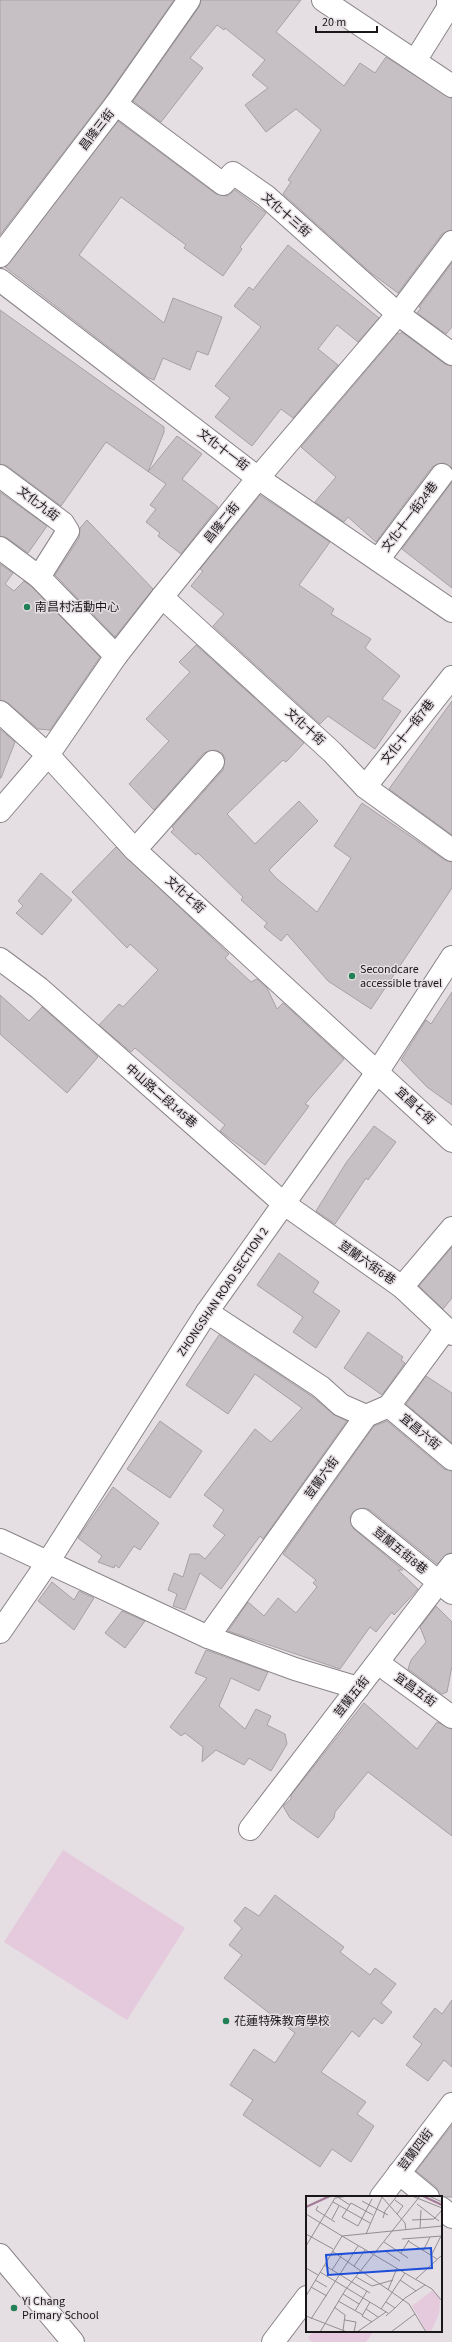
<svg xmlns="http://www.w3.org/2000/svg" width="452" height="2342" font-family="'Source Sans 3','Noto Sans TC',sans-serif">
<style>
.green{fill:#e5c9dc}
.building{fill:#c6c0c4;stroke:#a7a1a5}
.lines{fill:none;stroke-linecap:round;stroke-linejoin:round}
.minor-casing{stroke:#8a8488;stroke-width:24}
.minor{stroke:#fff;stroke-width:22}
.poi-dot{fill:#218057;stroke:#e5dee3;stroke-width:1.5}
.labels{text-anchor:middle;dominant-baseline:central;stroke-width:3;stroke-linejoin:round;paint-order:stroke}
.street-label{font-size:12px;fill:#191718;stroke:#e5dee3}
.poi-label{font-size:12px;fill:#191718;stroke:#e5dee3;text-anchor:start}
.inset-river{fill:none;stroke:#a37a97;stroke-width:2}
.inset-road{fill:none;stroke:#938e92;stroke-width:1}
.view{fill:#1d4ed8;fill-opacity:0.15;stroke:#1d4ed8;stroke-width:2}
.inset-edge{fill:none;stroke:#191718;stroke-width:2}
</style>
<rect width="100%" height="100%" fill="#e5dee3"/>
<g class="green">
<path d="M63 1850 185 1928 127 2020 4 1942Z"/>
<path d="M313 2331H374L366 2342H312L308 2338Z"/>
</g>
<g class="building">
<path d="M0 0H174L106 97 0 235Z"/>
<path d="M201 0H301L276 32 344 86 360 63 375 73 386 57 452 99V230L442 234 398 293 371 273 283 194 291 182 288 180 321 130 296 109 266 132 245 105 268 88 252 75 265 60 225 28 224 30 217 25 190 58 203 68 161 122 133 101 199 7Z"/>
<path d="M118 121 216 194 227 196 235 190 266 213 240 247 242 249 223 276 184 248 186 245 121 197 79 255 164 323 173 298 222 317 208 355 197 351 190 370 163 358 154 380 147 377 5 267Z"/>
<path d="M288 245 379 318 358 342 337 325 318 349 338 365 293 418 281 409 252 446 215 417 230 398 215 386 261 327 234 306 249 287 253 290Z"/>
<path d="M452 263V327L446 334 417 313 421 308 419 307Z"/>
<path d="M0 310 164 427V432L148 472 177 436 202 454 182 479 218 507 181 554 158 536 160 533 146 522 156 509 150 505 166 484 106 442 61 506 7 466 0 464Z"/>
<path d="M402 332 445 364 452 366V468L443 463 432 467 376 542 348 517 344 522 315 502 336 477 301 447 398 333 400 334Z"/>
<path d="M452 482V588L402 549Z"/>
<path d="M0 492 47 526 28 553 7 538 0 536Z"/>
<path d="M260 495 330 542 299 585 334 609 331 614 371 639 365 648 400 676 382 699 401 711 375 749 328 716 320 724 213 626 224 614 191 586 203 571 200 569Z"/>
<path d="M87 520 153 589 115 637 55 575 79 538 80 528Z"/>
<path d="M0 564 13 573 5 584 14 591 24 581 31 586 100 657 50 730 38 729 8 703 0 700Z"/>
<path d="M196 645 304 743 286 762 283 760 227 814 255 844 299 801 318 821 269 870 276 878 317 912 351 858 334 846 362 803 445 860 452 862V888L371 1009 328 981 287 934 281 941 264 927 267 923 241 900 243 897 198 853 196 855 171 832 174 829 172 827 223 770 225 758 222 753 215 750 204 753 154 810 129 784 169 741 146 719 190 672 179 662Z"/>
<path d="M452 701V835L389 789Z"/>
<path d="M0 729 15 742 1 778H0Z"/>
<path d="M116 847 229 954 225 958 251 982 257 979 267 988 277 1009 283 1003 344 1059 305 1104 309 1106 265 1165 220 1131 225 1125 135 1048 131 1052 99 1025 119 1004 123 1007 158 970 130 944 127 948 72 892Z"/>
<path d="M41 873 72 900 42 935 16 913 23 906 18 901Z"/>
<path d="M452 992V1105L427 1087 401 1060 426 1020 431 1024Z"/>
<path d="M0 995 29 1021 42 1007 98 1057 67 1093 0 1034Z"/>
<path d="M374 1126 396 1142 368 1180 366 1178 335 1224 316 1211 346 1163Z"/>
<path d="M452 1247V1298L443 1309 419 1286Z"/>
<path d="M279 1253 319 1282 313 1292 340 1311 316 1348 293 1332 303 1317 257 1285Z"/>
<path d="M368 1332 403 1357 401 1360 405 1363 382 1395 344 1368Z"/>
<path d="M219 1335 313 1397 333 1414 347 1421 263 1539 260 1536 221 1589 200 1573 185 1610 173 1606 177 1594 168 1590 174 1573 183 1577 190 1554H199L205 1559 225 1535 213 1526 224 1510 204 1495 255 1429 271 1442 302 1408 255 1374 228 1414 186 1385Z"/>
<path d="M426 1376 452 1393V1443L406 1404Z"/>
<path d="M160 1421 202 1451 170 1498 127 1469Z"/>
<path d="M387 1421 444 1469 452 1471V1553L447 1554 437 1564 370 1510 364 1508 353 1512 350 1518 354 1529 403 1570H398L418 1589 394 1615 392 1612 376 1632 370 1627 340 1669 228 1631 248 1602 264 1616 278 1598 296 1613 317 1587 313 1583 316 1580 283 1554 374 1426Z"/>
<path d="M113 1487 159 1523 140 1550 134 1546 119 1568 115 1565 114 1568 98 1562 102 1556 78 1538Z"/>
<path d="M52 1582 74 1600 79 1591 94 1598 74 1630 38 1601Z"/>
<path d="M436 1606 452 1622V1666L447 1692 442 1694 408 1669 411 1660 426 1642 420 1627Z"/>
<path d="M122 1611 145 1621 125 1648 105 1633Z"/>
<path d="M206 1650 268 1672 259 1691 231 1678 219 1706 245 1729 256 1709 271 1716 267 1725 285 1734 287 1744 271 1771 249 1758 244 1765 216 1750 202 1762 203 1747 185 1733 181 1736 170 1727 207 1678 195 1673Z"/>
<path d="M364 1703 417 1749 437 1722 452 1729V1836L368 1772 335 1812 334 1818 318 1838 290 1818 283 1806 291 1799V1795Z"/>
<path d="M275 1895 344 1947 340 1952 370 1975 375 1968 396 1984 381 2003 392 2012 382 2024 374 2018 359 2037 352 2031 321 2072 366 2102 357 2114 374 2126 351 2162 332 2149 320 2167 243 2115 253 2100 230 2085 254 2049 275 2063 295 2033 224 1978 242 1955 229 1945 242 1928 234 1921 245 1907 259 1916Z"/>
<path d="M452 2000V2067L444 2060 428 2081 406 2065 422 2044 413 2037 435 2008 442 2014Z"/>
<path d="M452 2125V2197H446L440 2196 436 2187 416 2171Z"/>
</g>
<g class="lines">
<g class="minor-casing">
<g id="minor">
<path d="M323 0 452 86"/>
<path d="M415 61 448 8V0"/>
<path d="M116 104 223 184 233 173 266 196 398 314 452 354"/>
<path d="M0 256 116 104 189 0"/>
<path d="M0 280 258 478 452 611"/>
<path d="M0 476 63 523 68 531 39 577"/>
<path d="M0 548 39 577 116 656"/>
<path d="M378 560 442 475"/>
<path d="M162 597 332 752 365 787 452 850"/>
<path d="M0 712 48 755 135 850 452 1141"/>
<path d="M365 787 452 677"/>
<path d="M0 811 48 755 116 656 162 597 258 478 398 314 452 242"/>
<path d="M135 850 213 762"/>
<path d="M0 959 39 988 283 1203 402 1287 452 1334"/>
<path d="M402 1287 452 1228"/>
<path d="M207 1312 321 1387 341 1405 366 1416"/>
<path d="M389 1406 452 1459"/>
<path d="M362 1520 452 1593"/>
<path d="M0 1540 208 1637 295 1669 358 1688"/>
<path d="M0 1632 48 1562 207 1312 378 1071 452 957"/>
<path d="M208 1637 366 1416 389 1406 445 1330"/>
<path d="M378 1663 452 1717"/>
<path d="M250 1829 452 1565"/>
<path d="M399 2173 428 2197"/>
<path d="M381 2197 452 2104"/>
<path d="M441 2208 452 2217"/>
<path d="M0 2255 73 2342"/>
<path d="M273 2342 307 2297"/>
</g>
</g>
<use href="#minor" class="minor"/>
</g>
<g class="poi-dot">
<circle cx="27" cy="607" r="4"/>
<circle cx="352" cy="976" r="4"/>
<circle cx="226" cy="2021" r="4"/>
<circle cx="14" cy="2308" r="4"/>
</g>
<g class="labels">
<g class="street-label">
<text transform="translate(97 130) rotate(-52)">昌隆三街</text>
<text transform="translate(286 215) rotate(41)">文化十三街</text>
<text transform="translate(223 450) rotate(37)">文化十一街</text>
<text transform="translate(38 504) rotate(37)">文化九街</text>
<text transform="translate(410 517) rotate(-53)">文化十一街24巷</text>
<text transform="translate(222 523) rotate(-51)">昌隆二街</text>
<text transform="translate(305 727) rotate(42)">文化十街</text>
<text transform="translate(408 732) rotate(-52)">文化十一街7巷</text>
<text transform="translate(185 895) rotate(42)">文化七街</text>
<text transform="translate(161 1096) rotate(41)">中山路二段145巷</text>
<text transform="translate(415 1106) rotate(43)">宜昌七街</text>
<text transform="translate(367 1263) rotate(35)">荳蘭六街6巷</text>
<text transform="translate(223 1292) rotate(-56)">ZHONGSHAN ROAD SECTION 2</text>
<text transform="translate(420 1432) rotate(40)">宜昌六街</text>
<text transform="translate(322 1478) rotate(-54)">荳蘭六街</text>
<text transform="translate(400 1551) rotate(39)">荳蘭五街8巷</text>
<text transform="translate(415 1690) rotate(36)">宜昌五街</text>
<text transform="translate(352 1697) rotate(-52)">荳蘭五街</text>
<text transform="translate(416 2150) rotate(-53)">荳蘭四街</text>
</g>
<g class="poi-label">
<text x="35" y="607">南昌村活動中心</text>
<text x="360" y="969">Secondcare<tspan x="360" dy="14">accessible travel</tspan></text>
<text x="234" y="2021">花蓮特殊教育學校</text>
<text x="22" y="2301">Yi Chang<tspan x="22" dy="14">Primary School</tspan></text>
</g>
</g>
<g transform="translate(306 2196)">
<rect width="136" height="136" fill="#e5dee3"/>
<path d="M127 94 134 103 133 118 125 136H121L106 110Z" fill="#e5c9dc"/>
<path class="inset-river" d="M117 0 136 9M0 11 24 0"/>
<path class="inset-road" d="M106 0 136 12M123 0 136 6M76 1 99 27 100 34M33 2 44 9M89 4 97 10 91 18M56 5 82 19M27 6 64 27M45 7 36 21 52 30 66 3M45 7 67 19M111 8 133 25M12 10 10 14 29 26M0 18 36 40 136 30M77 22 79 15 91 0M26 23 33 10M106 24 128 23 136 14M114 32 115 14M0 38 27 53M60 38 76 1M96 43 136 40M102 45 131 63M78 46 102 62M0 50 29 2 43 0M26 55 103 108 120 136M79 55 94 65M117 55 124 41M95 57 103 44M125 60 135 40M18 69 64 97M48 70 59 54M0 72 12 79M26 74 37 57M14 76 82 117M50 81 66 90 87 84M110 83 136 59M9 84 21 91M94 84 110 95M5 91 21 100M82 94 91 72M37 98 53 108M0 100 36 40 126 93 136 105M32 105 57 119M64 106 56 120 66 126M28 111 39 119 37 135M89 112 99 102 119 89M60 113 72 121M75 113 99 77M49 115 61 95M0 120 41 136M80 120 89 112 80 106M5 123 52 50M39 124 50 126 48 136M14 136 40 93 114 0M51 136 80 116M85 136 109 118"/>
<path class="view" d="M125 52 126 72 22 79 20 59Z"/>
<rect width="136" height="136" class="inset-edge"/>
</g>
<path d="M316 26v6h61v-6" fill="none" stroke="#191718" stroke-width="2"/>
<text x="322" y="26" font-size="12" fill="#191718" stroke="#e5dee3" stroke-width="3" paint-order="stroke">20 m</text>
</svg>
